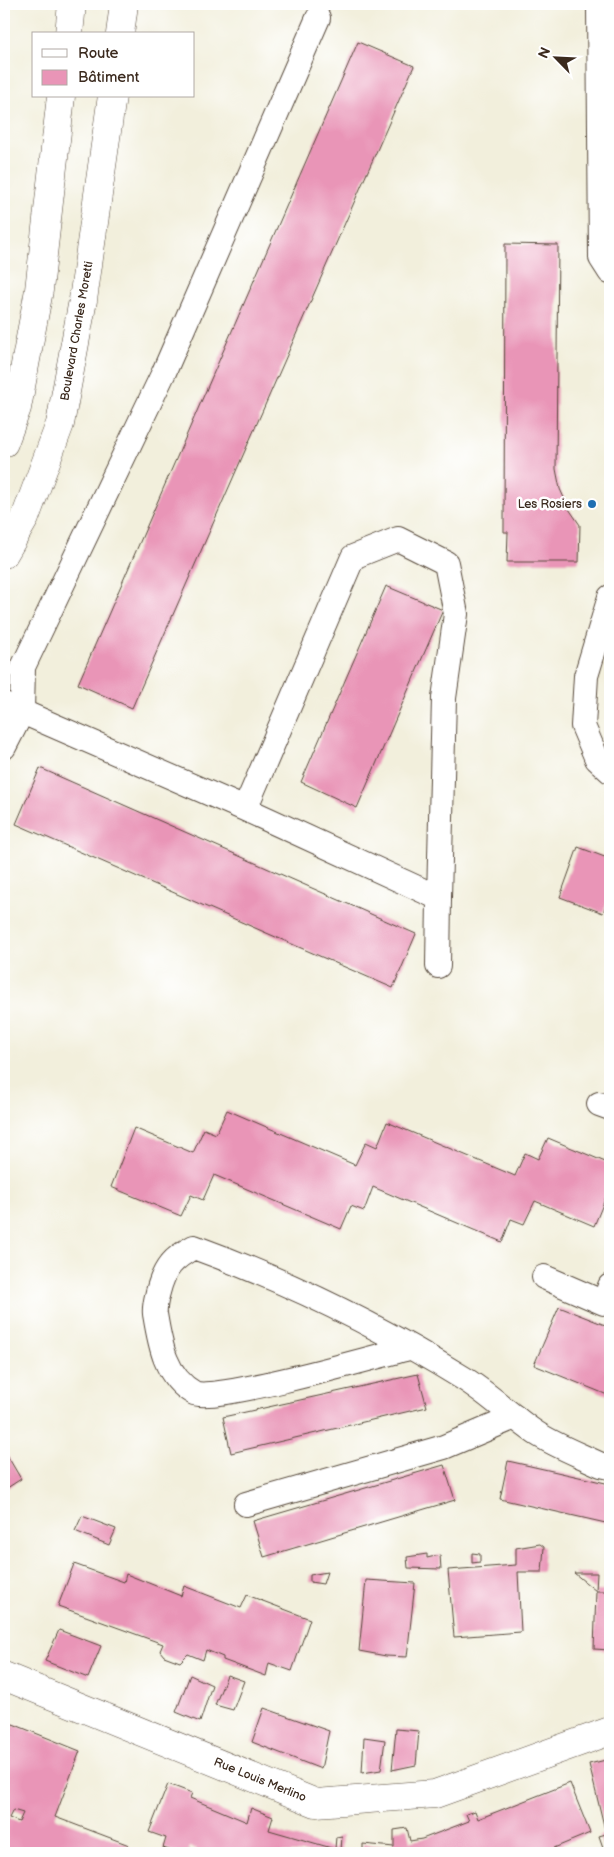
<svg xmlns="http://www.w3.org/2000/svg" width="614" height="1857" font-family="'Balsamiq Sans',sans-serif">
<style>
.building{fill:#e995b7;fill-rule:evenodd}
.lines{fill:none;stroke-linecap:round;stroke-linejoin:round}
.service-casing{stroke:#56483a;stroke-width:26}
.minor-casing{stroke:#56483a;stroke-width:29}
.tertiary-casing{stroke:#56483a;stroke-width:29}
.service{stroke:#fff;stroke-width:24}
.minor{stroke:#fff;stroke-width:28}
.tertiary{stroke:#fff;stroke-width:28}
.poi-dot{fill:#1f6fb2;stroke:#fff;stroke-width:2}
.labels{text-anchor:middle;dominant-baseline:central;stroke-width:5;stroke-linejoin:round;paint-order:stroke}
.street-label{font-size:12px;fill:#3b2a1e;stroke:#fff}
.poi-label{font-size:12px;fill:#3b2a1e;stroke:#fff;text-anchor:end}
</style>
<rect width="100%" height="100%" fill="#fff"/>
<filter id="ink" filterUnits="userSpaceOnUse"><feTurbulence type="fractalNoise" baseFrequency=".02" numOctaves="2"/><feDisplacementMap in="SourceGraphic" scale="10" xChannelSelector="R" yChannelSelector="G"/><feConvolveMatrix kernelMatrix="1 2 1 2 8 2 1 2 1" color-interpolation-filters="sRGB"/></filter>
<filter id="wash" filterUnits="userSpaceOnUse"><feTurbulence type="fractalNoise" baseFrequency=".0096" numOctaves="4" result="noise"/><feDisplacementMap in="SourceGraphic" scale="20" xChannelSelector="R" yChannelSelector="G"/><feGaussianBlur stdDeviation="1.12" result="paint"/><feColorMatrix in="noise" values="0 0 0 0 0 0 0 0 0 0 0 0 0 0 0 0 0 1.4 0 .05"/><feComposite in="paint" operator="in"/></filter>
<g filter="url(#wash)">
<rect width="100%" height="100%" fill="#f2efdc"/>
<g id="blocks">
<g class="building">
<path d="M358 42 414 66 132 708 78 684Z"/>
<path d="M505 244 558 245 556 469 560 489 569 509 580 525 579 562H507L508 532H504Z"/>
<path d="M386 586 443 610 357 808 301 782Z"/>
<path d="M40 768 416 934 393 988 16 824Z"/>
<path d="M578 847 610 859V894L603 913 560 897Z"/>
<path d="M227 1110 355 1165 366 1142 377 1147 387 1122 515 1176 525 1153 538 1159 548 1138 610 1164V1187L594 1226 535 1201 524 1224 511 1219 502 1242 373 1187 364 1211 351 1206 341 1229 214 1175 203 1200 191 1195 181 1216 111 1187 134 1128 193 1153 204 1129 216 1134Z"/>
<path d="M559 1307 610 1327V1396L534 1365Z"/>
<path d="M418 1374 427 1407 231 1453 223 1417Z"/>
<path d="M4 1450 21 1479 4 1490Z"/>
<path d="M508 1461 610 1484V1524L500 1499Z"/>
<path d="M444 1465 455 1500 264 1557 253 1521Z"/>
<path d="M82 1516 116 1529 109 1545 75 1531Z"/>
<path d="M540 1544 544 1547 542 1572H518L521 1632 454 1637 448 1570 516 1565V1548Z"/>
<path d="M472 1553 480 1554V1562L472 1563Z"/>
<path d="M427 1554V1558L440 1555 441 1569 408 1568 407 1557Z"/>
<path d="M74 1564 124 1582 126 1574 181 1596 184 1586 241 1608 247 1595 310 1619 292 1671 269 1663 266 1676 223 1660V1657L206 1650 203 1660 188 1654 180 1662 164 1656 160 1651 163 1644 58 1606Z"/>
<path d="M327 1572 323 1584 310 1582V1575Z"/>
<path d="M574 1573H597L596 1591Z"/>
<path d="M366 1580 415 1583 407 1657 386 1656 359 1651Z"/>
<path d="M596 1591H610V1650L594 1649Z"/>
<path d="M59 1630 101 1646 88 1678 45 1661Z"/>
<path d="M190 1675 212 1685 200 1722 176 1712Z"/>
<path d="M227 1675 244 1681 233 1710 215 1705Z"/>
<path d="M264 1708 329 1731 321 1769 252 1742Z"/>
<path d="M13 1724 80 1751 55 1817 129 1845 127 1853H4V1726ZM13 1810 23 1813 19 1822 9 1818Z"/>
<path d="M396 1729 419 1731 416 1765 392 1770Z"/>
<path d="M364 1737 385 1740 381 1770 362 1773Z"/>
<path d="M610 1759V1852L605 1853 599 1836 606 1834 589 1764Z"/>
<path d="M570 1783 590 1833 554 1848 556 1853H194L196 1849 190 1847 188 1853H178L163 1848 166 1838 149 1832 168 1784 192 1793 190 1798 247 1822 251 1808 273 1817 269 1830 335 1849 336 1837 342 1836 341 1851 363 1852V1844L394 1847V1830L407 1828 410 1841 422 1839 469 1821 466 1814 475 1811 478 1819Z"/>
</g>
</g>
</g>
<g filter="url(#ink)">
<use href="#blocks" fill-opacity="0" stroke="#56483a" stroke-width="1"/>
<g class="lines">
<g class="service-casing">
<g id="service">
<path d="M599 4 601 258 610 272"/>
<path d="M610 597 586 676 583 726 597 759 610 771"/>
<path d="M4 704 245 809 439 898 444 698 456 614 446 563 398 539 353 557 245 809"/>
<path d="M4 747 22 712 23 667 164 372 318 18"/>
<path d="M438 966 439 898"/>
<path d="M599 1104 610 1108"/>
<path d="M544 1277 604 1303 610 1286"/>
<path d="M409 1348C379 1356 212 1403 194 1393 165 1377 160 1344 155 1314 154 1307 156 1300 158 1292 164 1268 173 1258 194 1247 287 1281 379 1326 463 1378 489 1394 511 1416 536 1433 556 1446 580 1455 601 1465L610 1467"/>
<path d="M246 1504 444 1447 515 1417"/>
</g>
</g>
<g class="minor-casing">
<path id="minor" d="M4 1676 316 1803 435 1794 610 1731"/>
</g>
<g class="tertiary-casing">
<g id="tertiary">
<path d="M69 34 72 4"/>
<path d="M120 34 124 4"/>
<path d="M4 443 17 408 39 290 61 96"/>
<path d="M4 554 25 518 60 424 83 300 112 96"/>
</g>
</g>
<use href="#service" class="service"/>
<use href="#minor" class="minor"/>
<use href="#tertiary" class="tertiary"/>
</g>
</g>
<circle class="poi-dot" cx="592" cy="504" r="5"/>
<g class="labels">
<g class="street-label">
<text transform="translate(77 331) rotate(-80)">Boulevard Charles Moretti</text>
<text transform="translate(260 1780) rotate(22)">Rue Louis Merlino</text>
</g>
<g class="poi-label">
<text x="582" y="504">Les Rosiers</text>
</g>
</g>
<rect width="614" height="1857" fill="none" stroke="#fff" stroke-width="20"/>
<rect x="32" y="32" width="162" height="65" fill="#ffffff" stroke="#b1aaa5"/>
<rect x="42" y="49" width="25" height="8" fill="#ffffff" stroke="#b1aaa5"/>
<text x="78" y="58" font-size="15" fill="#3b2a1e">Route</text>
<rect x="42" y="70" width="25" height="15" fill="#e995b7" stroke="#b1aaa5"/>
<text x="78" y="82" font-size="15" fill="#3b2a1e">Bâtiment</text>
<g transform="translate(556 58) rotate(294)" stroke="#ffffff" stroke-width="4" paint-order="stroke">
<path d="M0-4L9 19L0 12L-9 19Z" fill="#3b2a1e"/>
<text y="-8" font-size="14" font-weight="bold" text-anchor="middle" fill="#3b2a1e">N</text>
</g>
</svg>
